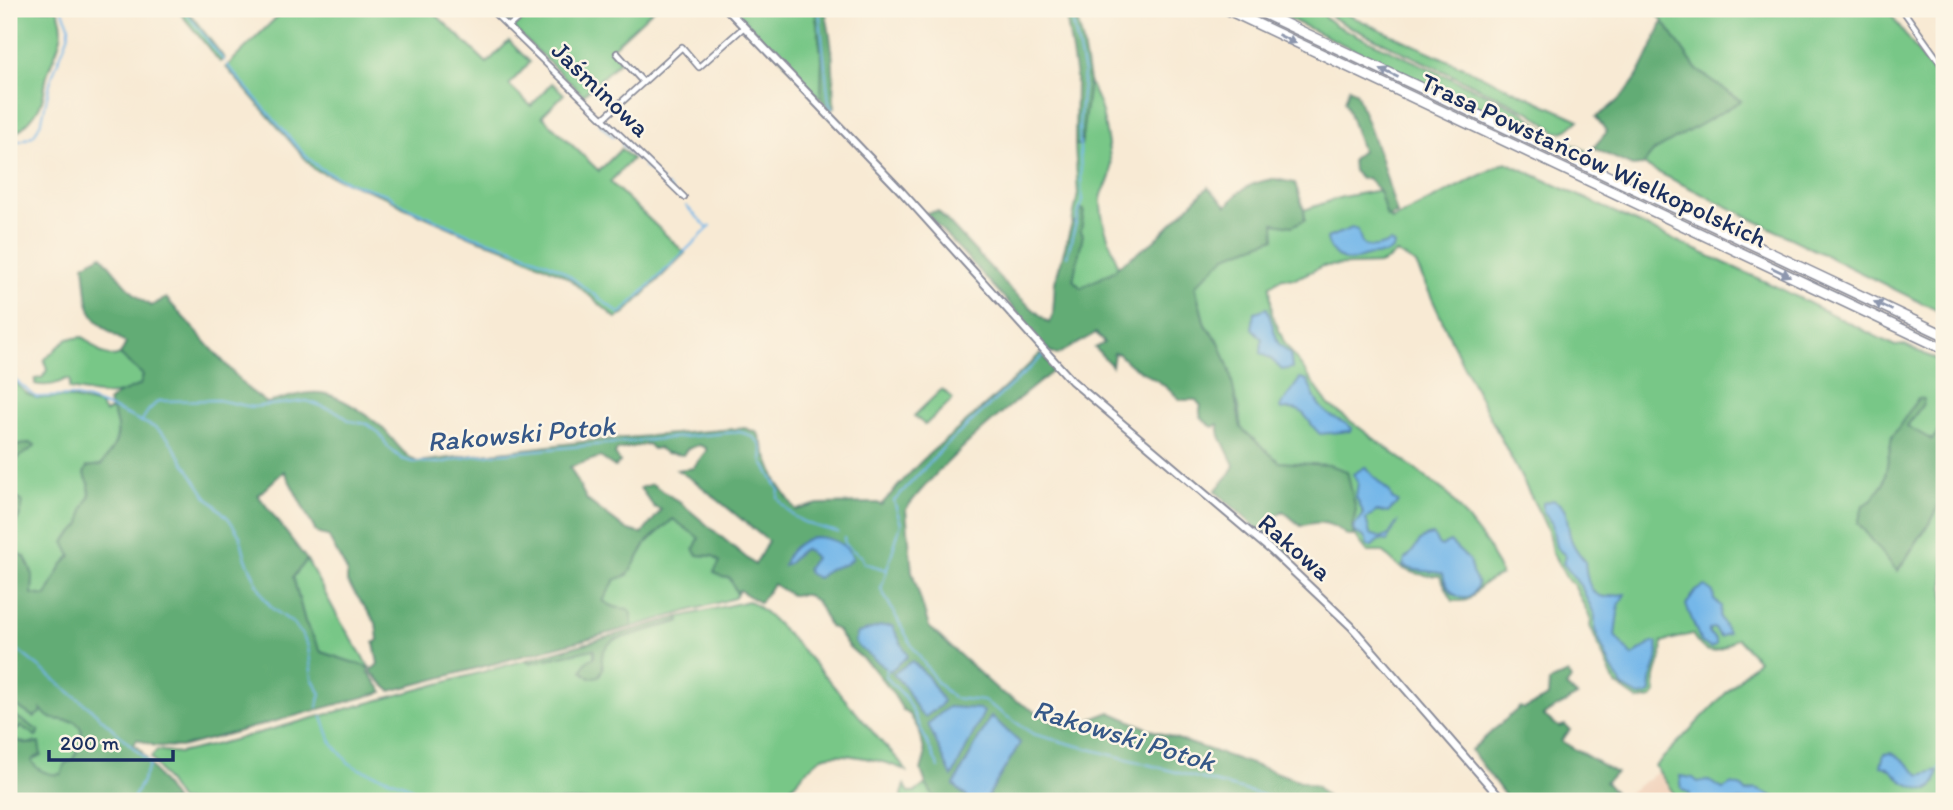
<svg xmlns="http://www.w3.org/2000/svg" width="1953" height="810" font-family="Itim,sans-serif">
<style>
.built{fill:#f2d4be}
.green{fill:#78c787;stroke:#4a7b72;stroke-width:2}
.forest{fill:#62ac74;stroke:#3e6e69;stroke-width:2;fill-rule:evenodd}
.water{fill:#74b7e9;stroke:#4873a4;stroke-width:2}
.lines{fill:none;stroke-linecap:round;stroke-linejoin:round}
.stream{stroke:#74b7e9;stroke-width:2}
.minor-casing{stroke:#8a8c99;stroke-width:8}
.tertiary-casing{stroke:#8a8c99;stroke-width:10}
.motorway-casing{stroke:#8a8c99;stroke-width:12}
.minor{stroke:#fff;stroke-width:4.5}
.tertiary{stroke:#fff;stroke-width:6}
.motorway{stroke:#fff;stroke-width:9}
.oneway{fill:#8d97ae}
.labels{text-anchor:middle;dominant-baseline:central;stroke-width:5;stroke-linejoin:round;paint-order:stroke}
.street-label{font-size:26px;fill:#1b2f5e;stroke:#fcf5e5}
.water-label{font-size:28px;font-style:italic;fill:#365888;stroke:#fcf5e5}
</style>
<rect width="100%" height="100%" fill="#fcf5e5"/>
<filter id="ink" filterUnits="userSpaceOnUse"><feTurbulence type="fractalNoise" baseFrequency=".0143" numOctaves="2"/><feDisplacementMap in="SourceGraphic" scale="14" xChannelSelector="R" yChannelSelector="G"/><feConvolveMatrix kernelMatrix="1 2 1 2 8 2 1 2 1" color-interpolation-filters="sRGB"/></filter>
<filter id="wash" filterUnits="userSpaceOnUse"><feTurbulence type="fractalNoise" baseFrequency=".00686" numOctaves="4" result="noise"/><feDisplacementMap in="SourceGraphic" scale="28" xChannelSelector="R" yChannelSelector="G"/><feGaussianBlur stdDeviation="1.57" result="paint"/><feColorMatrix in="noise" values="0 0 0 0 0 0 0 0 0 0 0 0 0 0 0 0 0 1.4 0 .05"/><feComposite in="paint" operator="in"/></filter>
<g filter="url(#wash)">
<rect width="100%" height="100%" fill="#f8ead4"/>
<path class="built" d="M1658 772 1678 801H1612L1622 797Z"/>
<g class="green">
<path d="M9 9H57C69 34 56 49 48 72 45 81 45 91 42 100 38 114 22 131 9 136Z"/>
<path d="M177 9H185L190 14 224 58 220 62Z"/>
<path d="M285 9H430L487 63 509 41 530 62 509 85 531 106 552 83 564 94 542 116 599 171 621 149 632 159 610 182 685 253 623 315 616 318 570 279 558 272 505 248 474 238 403 207 386 197 315 170 226 67Z"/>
<path d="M493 9H526L509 24Z"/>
<path d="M534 9H654L610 50 620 61 583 95 513 28Z"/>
<path d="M734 9H815L822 59 821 95 819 97Z"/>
<path d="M1269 9H1319L1325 17 1335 25 1520 110 1552 135 1591 153 1587 161Z"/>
<path d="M1325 9H1341L1344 13 1579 120C1572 126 1567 133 1557 132L1530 112 1344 24 1333 18Z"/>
<path d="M1654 9H1887L1944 88V314L1643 165 1654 151 1741 101 1697 70Z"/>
<path d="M1089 81C1092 89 1097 97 1100 106 1104 117 1111 160 1111 171 1111 183 1100 190 1101 202 1101 225 1112 245 1118 266L1115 271 1081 288 1073 280 1081 231 1076 222 1072 223 1078 194 1075 145 1081 144Z"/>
<path d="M1506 162 1781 289 1895 346 1905 345 1944 363V376H1940L1941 383H1944V424L1932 440 1907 426 1923 404 1892 437 1884 483 1870 502 1877 544 1898 571 1934 516 1944 492V801H1679L1655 766 1758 660 1737 638C1716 653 1707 660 1692 634L1662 642C1665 663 1650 671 1656 693L1652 698 1638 700 1615 684 1590 626 1591 620 1574 585 1567 579 1552 552 1548 531 1541 516 1461 361 1416 264 1397 253 1381 264 1323 266 1295 279 1282 278 1270 286 1272 314 1284 342 1329 405 1447 493 1488 546 1501 575C1495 578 1485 582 1481 586 1470 598 1472 602 1453 601L1440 576C1417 576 1398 571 1384 552H1368C1354 534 1350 534 1356 510L1296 464 1279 462 1241 428 1239 410 1219 342 1205 325 1195 286 1226 256 1274 238V222L1305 220 1304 210 1342 197 1381 190 1391 220Z"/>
<path d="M83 337 102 353 114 357 120 355 143 375 140 386C107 400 102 394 69 389L70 380 66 379C56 385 46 387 35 384V379L42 378 47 370 44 360 67 339Z"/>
<path d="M9 377 26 393 36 398 66 397 100 405 105 413 112 409C122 433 117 445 101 465L87 467 84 474 89 483 90 495 83 509 81 524 72 536 71 556 62 565 46 596 32 594 33 575 25 557 9 548V536L21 513 13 493 9 491C9 462 17 465 28 443L9 448Z"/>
<path d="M942 389 953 399 925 425 914 416Z"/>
<path d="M673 519 700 538 694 549 697 555 713 556 720 562 718 566 722 577 730 578 737 594 735 598 632 627 631 613 602 602 615 579 628 574 647 542Z"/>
<path d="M307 560 339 619 370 668 321 652 305 622 293 576Z"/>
<path d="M748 601C771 607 863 722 885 746 892 754 902 761 906 771 891 762 836 749 821 758 809 765 789 791 778 801H180L151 757 157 750 179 753 218 744 526 660 529 663 589 649H594V657L601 658 605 646 613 640 679 622V617Z"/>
<path d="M11 706 18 707 33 717 41 708C44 711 46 715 49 717 57 722 70 719 79 723 85 735 80 750 72 761 68 766 64 767 61 774 50 776 38 771 32 762L34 742 27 744 9 738 21 726 36 736 39 731 9 712Z"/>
<path d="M926 784 936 801H900L905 785 909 792H915Z"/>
</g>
<g class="forest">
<path d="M815 9H825C829 28 833 47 833 67 834 81 832 93 835 107L831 111 819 97 821 95 822 59Z"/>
<path d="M1065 9H1074L1082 38 1089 81 1081 145H1075L1076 78Z"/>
<path d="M1663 21 1697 70 1741 101 1654 151 1643 165 1632 166 1593 148 1607 132 1596 117C1636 93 1645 62 1663 21Z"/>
<path d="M1349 88 1356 92 1381 159 1397 214 1387 217 1379 191 1368 178 1361 179 1353 171 1352 159 1362 151 1345 101Z"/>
<path d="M1275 179 1295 183 1304 210 1305 220 1292 226 1274 223 1275 238 1226 256 1195 286 1205 325 1219 342 1230 371 1241 428 1279 462 1329 465 1347 471 1356 510 1352 527 1354 536H1348C1332 523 1321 519 1301 526L1283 511 1275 516 1271 524 1291 552 1288 556 1215 491 1230 474 1234 465 1220 436 1218 424 1213 427C1204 422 1197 416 1201 406L1196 400H1181L1161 383 1129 364 1119 354 1114 353 1112 366 1095 348 1104 343 1096 333 1057 355C1046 352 1024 326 1020 315L926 213 938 211 1010 289 1049 323 1053 314 1055 282 1072 223 1076 222 1080 209 1084 210 1081 231 1083 235 1073 280 1081 288 1114 271 1118 266 1153 242 1208 187 1227 206C1240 188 1252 182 1275 179Z"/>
<path d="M101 255C116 273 131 295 151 306L166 298 248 389 267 403C284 399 309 389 326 394 343 398 365 413 378 424 392 436 400 453 417 462L590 441 745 428 758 433 777 482 796 510 818 504 878 503 881 505C899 486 917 463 937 447 973 417 1008 386 1041 353L1052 366V372C1004 410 942 461 906 509L912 571 929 627 999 691 1066 729 1110 712 1154 731 1316 786 1331 801H1092L1058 796 1056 801H985L1020 743 991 716 954 785 971 801H936L926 784 921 770 925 756 920 732 910 715 903 710 892 692 872 667 848 646 837 630 830 627 817 602 807 595H791L773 584 760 603 739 590 737 594 730 578 722 577 714 572 720 562 713 556 697 555 694 549 699 538 673 519 647 542 628 575 615 580 603 601 614 607 628 609 631 613 632 627 391 691C387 688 374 676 371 671L378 664 374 643 378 640 376 623 347 582V571L328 536C325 535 321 535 317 533 314 530 290 481 284 471L258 495 307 560 293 577 305 622 321 652 370 668 368 671 383 692 181 747 155 746 137 739 134 745 139 748 175 801H9V738L27 744 39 743 41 755 33 759 32 762C38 771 50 776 61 774L65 763 72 761C79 747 90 732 74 721L53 719 47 716 41 709 40 713 34 717 18 707 12 706 9 709V548L25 557 33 575 32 594 46 596 62 565 71 556 64 542 81 524 83 509 90 495 89 483 84 474 87 467 101 465C120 442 123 430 108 402L116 395 140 385 143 375 120 355 126 343C84 315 89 313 84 265ZM648 444 653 449 658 448 666 453 683 455 687 449 699 445 706 448V451L693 468 677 470 696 482 768 541 755 565 682 504 652 484 640 488 654 507 661 510 642 534 625 529 587 500 570 467 600 457 615 467 620 462 615 454 617 450Z"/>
<path d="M1918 398 1924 399 1923 404 1907 426 1932 440 1944 424V492L1934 516 1897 571 1858 523 1863 505 1871 501 1884 483 1892 437Z"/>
<path d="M28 443 35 445 34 447 14 461 9 477V448Z"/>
<path d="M9 491 23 503 21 513 9 536Z"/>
<path d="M679 617 680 621 614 640C603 648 600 655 603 668L599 676 590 678 582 671 586 662 594 657V649L529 663 526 660Z"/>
<path d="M1568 673 1571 679 1566 686 1577 696 1543 715 1559 727 1565 725 1570 730 1561 741 1616 773 1605 782 1615 792 1597 801H1509L1471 750 1520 707 1524 709 1548 697 1549 682Z"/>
<path d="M9 712 39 731 36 736 21 726 9 736Z"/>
</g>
<g class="water">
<path d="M1352 228 1358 230 1362 244C1372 250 1380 247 1390 242L1394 245 1393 249C1385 256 1381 254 1372 255 1364 255 1357 261 1349 261 1338 260 1328 249 1327 238Z"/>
<path d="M1267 308 1278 343 1290 354 1292 368 1282 370 1271 359 1261 353 1262 339 1252 328 1255 312Z"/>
<path d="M1300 379 1308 381C1313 395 1317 407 1331 416 1338 420 1345 422 1352 428L1350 431 1320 434C1304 420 1308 405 1281 410L1280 407Z"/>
<path d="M1365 467C1373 475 1380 485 1390 492L1392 499 1398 502 1388 513 1377 511 1366 519 1370 534 1382 538 1389 535 1398 521 1387 541 1379 540 1371 547 1368 546 1365 538 1355 532 1353 528 1364 514 1356 497 1358 483 1353 474Z"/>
<path d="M1553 500C1570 508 1566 521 1570 536 1572 545 1579 554 1585 561 1586 574 1588 598 1607 597 1614 596 1618 594 1625 594L1619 604 1615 636 1632 656 1653 642 1657 643C1661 667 1648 670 1651 692L1647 695 1639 696 1622 686 1611 667 1595 630V616L1582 588 1563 563 1566 556 1556 547 1552 524 1543 511V503Z"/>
<path d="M1433 535 1439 545 1442 546 1450 542 1470 561 1472 573 1478 584C1467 612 1446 592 1443 574 1429 569 1419 574 1403 566L1405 559C1416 552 1417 536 1433 535Z"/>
<path d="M813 537C829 537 847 543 853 558L846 564 829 569 818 578 809 574 807 569 815 558 809 551 804 549C794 554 793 562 784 566 786 552 799 541 813 537Z"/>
<path d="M1705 586 1713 592 1714 600 1721 606 1720 617 1728 633 1720 637 1714 628 1709 629V633L1716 640V645L1711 648 1701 642 1686 605 1696 591Z"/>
<path d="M881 626H892L907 654V657L890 671 859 647 855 641 858 633Z"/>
<path d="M912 661 928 677 943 701 940 706 925 717 919 712 906 688 893 674Z"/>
<path d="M948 707 979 709 984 712 952 777 928 724Z"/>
<path d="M991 716 1020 743 985 801H971L954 785Z"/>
<path d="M1891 753C1905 757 1909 769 1921 775L1938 770C1938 778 1936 786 1928 790 1919 789 1907 785 1900 779 1893 772 1890 767 1881 766L1884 754Z"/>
<path d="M1680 776 1693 778 1698 782 1707 780 1723 789 1732 784 1742 787 1747 792 1756 789 1777 798V801H1690V794L1682 789Z"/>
</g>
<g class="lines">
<g class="stream">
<path d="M183 9 224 61"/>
<path d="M819 9 829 103 832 109"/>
<path d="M227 65 303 153 319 168 348 182 386 194 405 206 473 236 510 247 559 268 620 314 711 226"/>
<path d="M599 123 614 137"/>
<path d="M9 143 24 140 34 135 42 120 51 79 69 34V25L62 9"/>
<path d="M622 144 639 161"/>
<path d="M644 166 650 171"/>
<path d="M655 176 662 182"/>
<path d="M667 186 672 191"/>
<path d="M686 206 707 227"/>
<path d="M1067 256 1082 201 1079 126 1084 73 1070 9"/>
<path d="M9 375 36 397 72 396 86 399 114 409 156 428 168 438 206 496 229 519 240 536 246 559 264 598 273 609 294 624 302 635 308 646 312 678 321 694 317 707"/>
<path d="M141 422 148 411 158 401 218 400 252 407 307 401 338 412 350 421 367 424 378 432 389 448 402 459 412 462 440 463 473 456 739 432C755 435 765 444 762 461L779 490 778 498C795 524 810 525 838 532"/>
<path d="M844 538 845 545 861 556 864 563 887 570 881 589 912 646 937 682 953 698 984 701 1033 734 1285 801"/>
<path d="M887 569 901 524 894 501 943 448 1044 355"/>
<path d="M9 643 91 709 148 761 150 765 132 801"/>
<path d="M887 669 885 676 905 697 912 710 939 768"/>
<path d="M322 717 331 742 349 763 359 769 407 785 427 801"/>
<path d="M1938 770 1944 763"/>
</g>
</g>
</g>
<g filter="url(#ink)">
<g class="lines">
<g class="minor-casing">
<g id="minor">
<path d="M490 9 684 197"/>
<path d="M1902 9 1944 68"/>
<path d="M508 27 528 9"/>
<path d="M617 53 643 82"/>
<path d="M604 118 682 47 699 67 744 27"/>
</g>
</g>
<g class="tertiary-casing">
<path id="tertiary" d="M727 9 902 192 1072 381 1273 552 1351 626 1503 801"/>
</g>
<g class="motorway-casing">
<g id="motorway">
<path d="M1226 9 1944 349"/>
<path d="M1254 9 1944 335"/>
</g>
</g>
<use href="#minor" class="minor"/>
<use href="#tertiary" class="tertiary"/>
<use href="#motorway" class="motorway"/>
</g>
<defs><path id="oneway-solid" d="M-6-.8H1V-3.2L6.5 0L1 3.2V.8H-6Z" transform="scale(1.75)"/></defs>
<g class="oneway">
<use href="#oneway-solid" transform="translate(1287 39) rotate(26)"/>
<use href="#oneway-solid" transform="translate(1389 73) rotate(-155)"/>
<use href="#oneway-solid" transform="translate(1781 272) rotate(25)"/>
<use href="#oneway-solid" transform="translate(1883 306) rotate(-155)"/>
</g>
</g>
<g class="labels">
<g class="street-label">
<text transform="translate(601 89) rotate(44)">Jaśminowa</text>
<text transform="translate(1594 160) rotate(25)">Trasa Powstańców Wielkopolskich</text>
<text transform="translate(1295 547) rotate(41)">Rakowa</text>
</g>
<g class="water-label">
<text transform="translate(521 433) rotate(-5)">Rakowski Potok</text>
<text transform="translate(1124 735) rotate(17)">Rakowski Potok</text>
</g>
</g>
<rect width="1953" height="810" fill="none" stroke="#fcf5e5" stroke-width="35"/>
<path d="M49 750v10h124v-10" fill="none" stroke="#1b2f5e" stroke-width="3.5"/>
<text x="60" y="750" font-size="21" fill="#1b2f5e" stroke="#fcf5e5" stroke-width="5" paint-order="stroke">200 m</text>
</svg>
